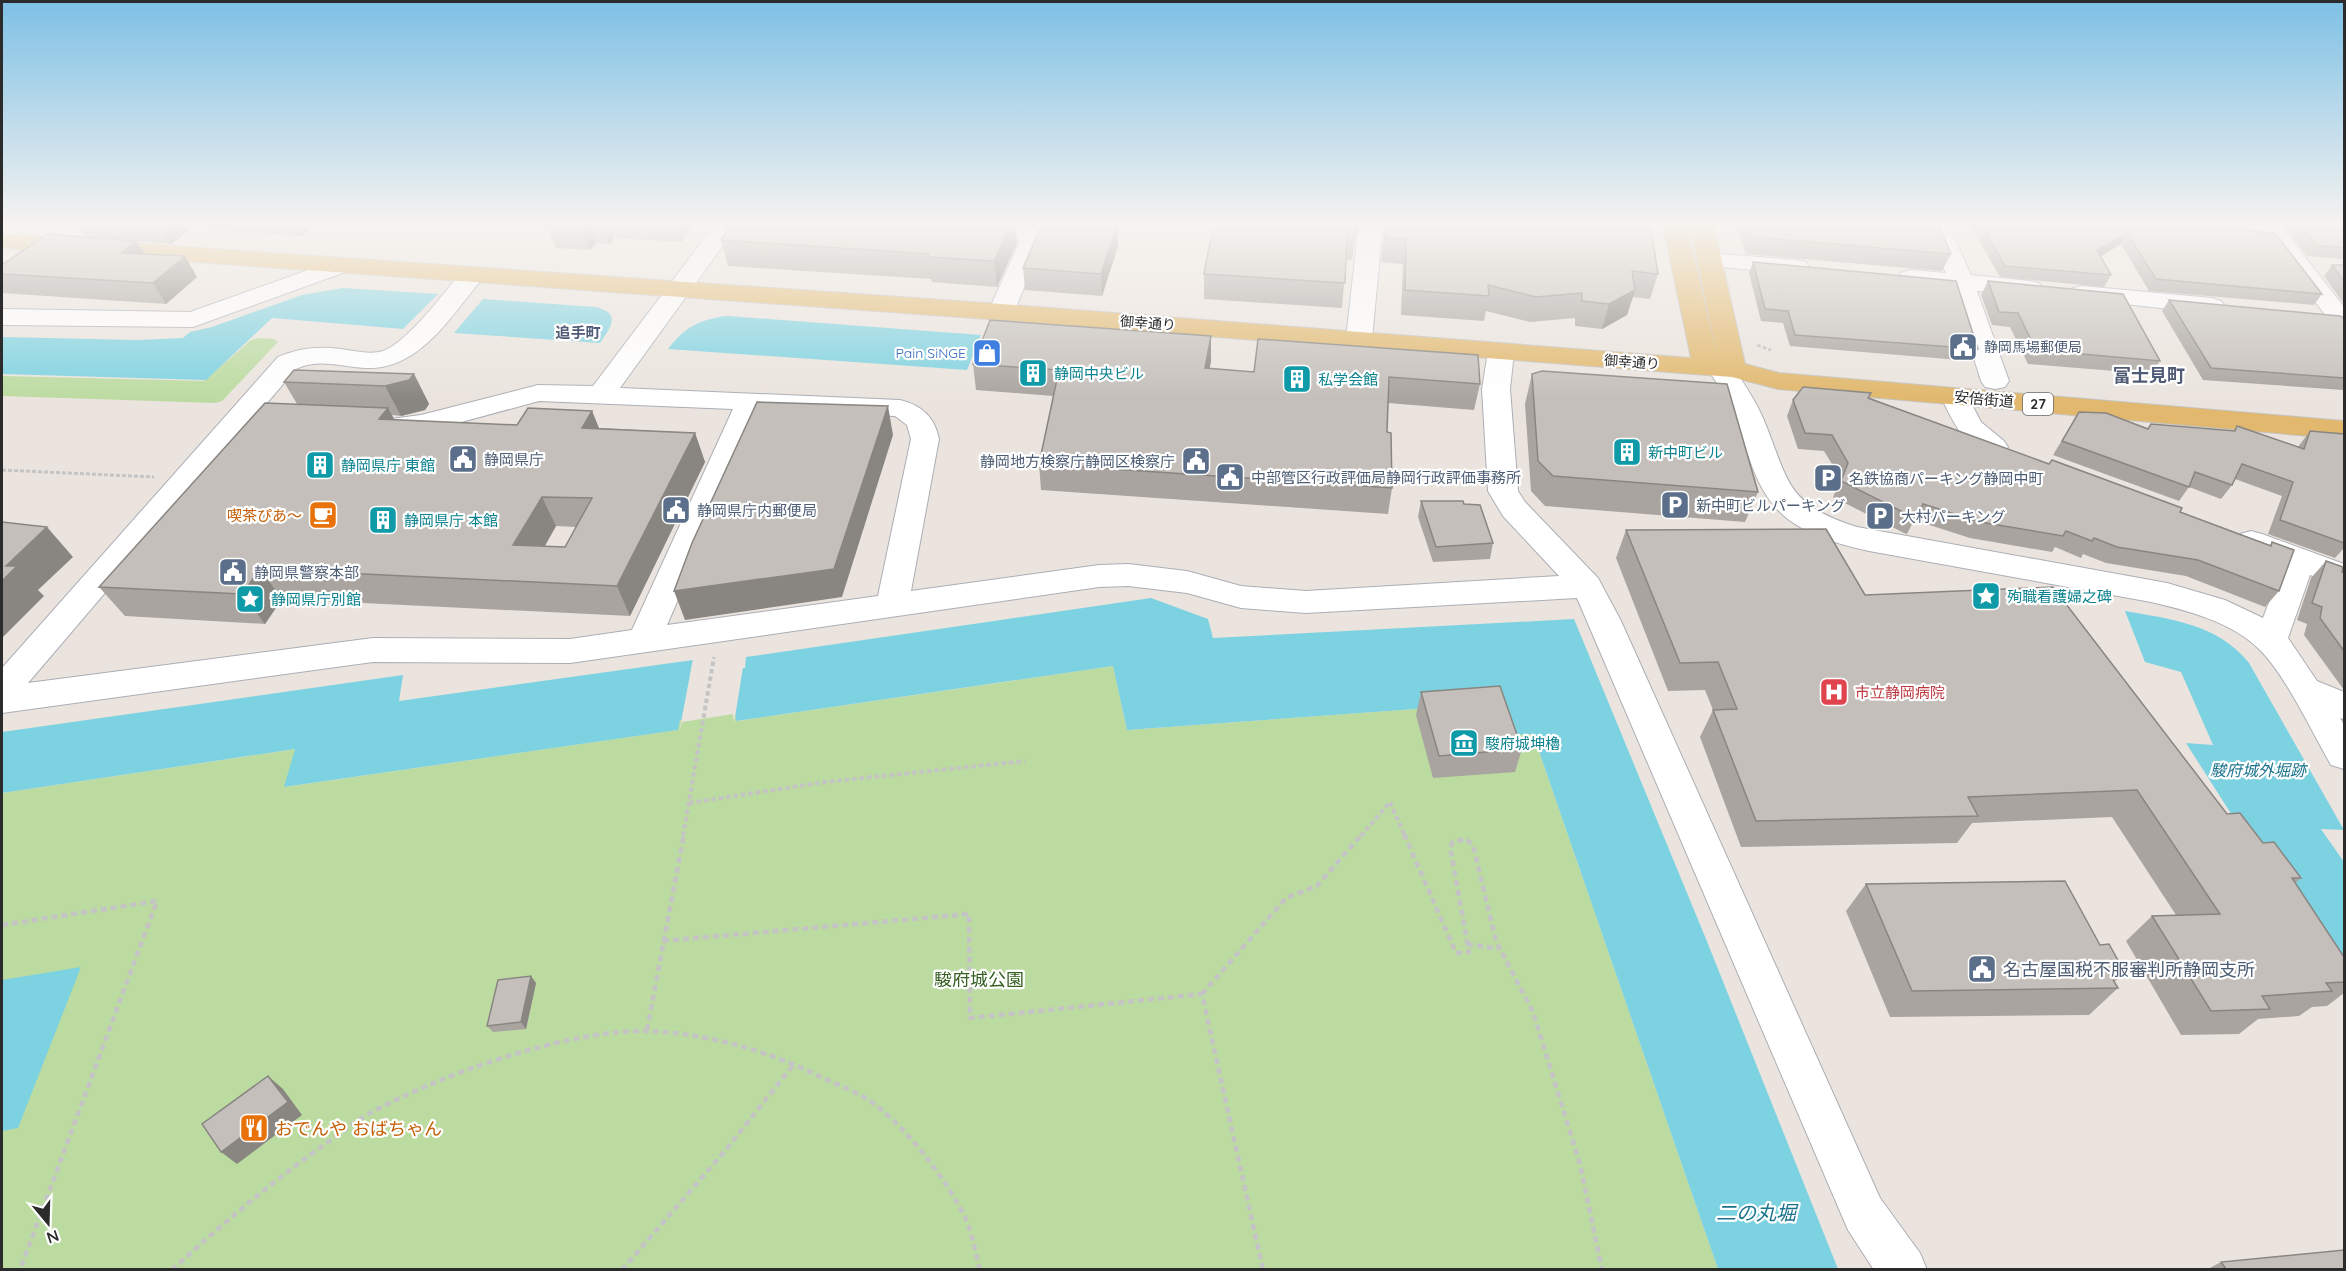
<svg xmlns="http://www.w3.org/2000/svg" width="2346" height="1271" font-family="Quicksand,'Noto Sans JP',sans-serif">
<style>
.green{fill:#bcdba1}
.water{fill:#7dd2e1}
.pier{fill:#ebe4de}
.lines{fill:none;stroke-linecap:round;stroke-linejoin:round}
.minor-casing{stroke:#abaeb5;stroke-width:2}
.major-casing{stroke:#c4c4c4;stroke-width:2}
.path-far2{stroke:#c4c4c4;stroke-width:3;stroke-dasharray:4 2;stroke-linecap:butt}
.path-far1{stroke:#c4c4c4;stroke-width:4;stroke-dasharray:4.5 3;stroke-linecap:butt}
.path{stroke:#c4c4c4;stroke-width:4.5;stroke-dasharray:6 4;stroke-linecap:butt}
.minor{fill:#fff;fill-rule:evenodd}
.major{fill:#e1b86d;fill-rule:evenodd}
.wall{fill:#a9a4a0;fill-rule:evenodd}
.shaded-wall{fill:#898682}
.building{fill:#c4bfba;stroke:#898682;stroke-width:1.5;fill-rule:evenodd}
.labels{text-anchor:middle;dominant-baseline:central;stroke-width:4.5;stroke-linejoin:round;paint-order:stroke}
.far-street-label{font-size:14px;fill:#2b2b2b;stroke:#fff}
.far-service-label{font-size:14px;fill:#4e5e75;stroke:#fff;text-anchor:start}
.far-shop-label{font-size:14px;fill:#366cbe;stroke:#fff;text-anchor:end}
.shield{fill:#fff;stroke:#6b6b6b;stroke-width:1.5}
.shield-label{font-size:14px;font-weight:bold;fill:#2b2b2b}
.far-quarter-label{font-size:15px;font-weight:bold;fill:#505b76;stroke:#fff}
.culture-label{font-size:15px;fill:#0d838f;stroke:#fff;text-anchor:start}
.street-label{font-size:15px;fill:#2b2b2b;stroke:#fff}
.service-label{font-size:15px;fill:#4e5e75;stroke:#fff;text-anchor:start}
.food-label{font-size:15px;fill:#c56008;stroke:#fff;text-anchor:end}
.health-label{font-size:15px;fill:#be3a42;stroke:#fff;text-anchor:start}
.water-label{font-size:16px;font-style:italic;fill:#1c738d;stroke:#fff}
.quarter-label{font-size:18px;font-weight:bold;fill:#505b76;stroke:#fff}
.near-service-label{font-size:18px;fill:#4e5e75;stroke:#fff;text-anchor:start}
.near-park-label{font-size:18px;fill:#366022;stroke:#fff}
.near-food-label{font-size:18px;fill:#c56008;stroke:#fff;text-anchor:start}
.near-water-label{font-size:20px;font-style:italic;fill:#1c738d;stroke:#fff}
</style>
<rect width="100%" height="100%" fill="#ebe4de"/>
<g class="green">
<path d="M260 338 274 339 278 342 222 401 215 403 2 396V376L204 381 251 340Z"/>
<path d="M1113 666 1127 730 1499 703 1533 734 1718 1269H2V793L296 749 285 787 677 730 680 720 736 711 737 721Z"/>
</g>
<g class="water">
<path d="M343 288 438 294 403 329 272 318 206 380 2 374V337L138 340 183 338 190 332 212 327 302 295Z"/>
<path d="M483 299 595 307C622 313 611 327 600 343L454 333Z"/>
<path d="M724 316H729L981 335 967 370 668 349C685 327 697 321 724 316Z"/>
<path d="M1151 598 1208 619 1213 638 1574 619 1706 939 1838 1269H1718L1533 734 1514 735 1499 703 1127 730 1113 666 736 721 735 711 680 720 678 730 284 787 295 749 2 793V732L403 675 399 701 693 660 690 675 745 668 746 657Z"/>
<path d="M2125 611C2171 619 2218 624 2249 663L2344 830 2321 829 2344 862V991L2186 743 2213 745 2181 672 2145 662Z"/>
<path d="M81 967 18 1128 2 1131V980Z"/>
</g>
<path class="pier" d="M745 655 734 723 733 714 682 722 679 733 693 659 696 660 693 671 742 665Z"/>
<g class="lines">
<g class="minor-casing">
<g id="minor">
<path d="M4 222H31L10 240 2 242V224Z"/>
<path d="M73 222H100L97 227 11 286 2 288V270Z"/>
<path d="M717 222H740L620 388 900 400C921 405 935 417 939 439L911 591 1099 565 1128 564 1187 571 1241 586 1306 591 1559 576 1503 516 1488 491 1482 389 1488 352 1492 346 1501 344 1510 346 1514 352 1510 389 1518 491 1525 502 1598 578 1621 621 1880 1198 1920 1253 1927 1270H1874L1848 1230 1577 598 1306 613 1241 608 1187 593 1128 586 1099 587 570 663 373 662 2 713V668L278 357C299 348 318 346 341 349 354 351 371 355 383 351 408 342 446 290 464 269L473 267 482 269 485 274 482 279C451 316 419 371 365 368 341 367 319 358 296 369L28 683 373 638 570 639 632 630 733 409 539 401 421 433 401 436 375 433 371 427 375 421 421 415 538 385 593 386ZM760 410 895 416 907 425 911 439 878 596 667 625Z"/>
<path d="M1028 222H1051L1014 312 1010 317 1001 320 992 317 988 312 1020 241 964 236 960 231 964 226 972 224 1026 227Z"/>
<path d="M1359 222H1383L1372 339 1368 345 1359 347 1350 345 1346 339Z"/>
<path d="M1924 222H1947L1971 275 2030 281 2039 283 2042 288 2039 293 2030 295 1977 291 2009 381 2005 387 1995 389 1985 387 1981 381 1952 288 1902 282 1899 277 1902 272 1911 270 1946 273Z"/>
<path d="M2255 222H2278L2344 307V331L2335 328Z"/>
<path d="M1709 253 1797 260 1806 262 1809 267 1806 272 1797 274 1700 265 1697 260 1700 255Z"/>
<path d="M342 258 351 260 354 265 351 270 193 327 2 325V309L190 312Z"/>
<path d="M2082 286 2212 298 2221 301 2225 306 2221 311 2212 314 2073 298 2070 293 2073 288Z"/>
<path d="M1720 360 1729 362C1742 380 1754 398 1763 418 1789 480 1784 504 1857 527L2167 583 2225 600 2263 618 2283 565 2240 548 2236 541 2240 534 2251 531 2262 534 2344 564V587L2310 575 2288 638 2317 681 2344 692V719L2340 718 2344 725V769L2331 765C2312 732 2286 676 2260 650 2232 622 2189 611 2151 602L1869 551C1843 545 1815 538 1792 522 1757 498 1750 457 1736 420 1728 401 1718 384 1707 368L1711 362Z"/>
<path d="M1955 389 1965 391 1981 422 2004 441 2008 447 2004 453C1971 462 1953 422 1941 397L1945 391Z"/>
</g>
</g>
<g class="major-casing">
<path id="major" d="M1662 222H1686L1718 360 1689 222H1713L1745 364 1779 373 2344 421V439L1778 389 1732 377 1001 320 2 248V234L1001 304 1691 358Z"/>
</g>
<g class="path-far2">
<path d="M469 226 472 222"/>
<path d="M1757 345 1771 350"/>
<path d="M2 470 154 477"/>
</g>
<g class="path-far1">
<path d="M689 803 825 782 1025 761"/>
<path d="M683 836 714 657"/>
<path d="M1361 836 1390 802 1405 836"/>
</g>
<g class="path">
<path d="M1404 834 1456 953 1469 952 1450 847 1453 842 1466 839 1473 845 1496 941 1533 1012 1580 1164 1602 1270"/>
<path d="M2 925 157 901 20 1270"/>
<path d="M663 941 969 914 970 1018 1202 994 1263 1270"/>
<path d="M1467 944 1499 949"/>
<path d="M1202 994 1286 898 1317 886 1362 834"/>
<path d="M647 1030 684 834"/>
<path d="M172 1270C220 1226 268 1185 321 1147 336 1137 350 1125 365 1116 435 1076 568 1029 648 1031 706 1033 768 1051 819 1076 837 1085 861 1093 877 1106 912 1135 941 1173 963 1213 972 1230 975 1252 980 1270"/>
<path d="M622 1270 724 1152 794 1064"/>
</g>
<use href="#minor" class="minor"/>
<use href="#major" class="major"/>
</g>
<g class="wall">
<path d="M32 222H69L64 225 33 223Z"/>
<path d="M75 222H317L302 236 192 228 171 244 137 241 145 254 197 277 166 304 2 293V265L85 237Z"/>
<path d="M491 222H695L681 242 614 238 610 244 596 243 590 250 556 248 548 229 493 226Z"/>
<path d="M733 222H1026L1025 225 1015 224 1017 243 997 287 932 282 931 279 728 266 721 240Z"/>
<path d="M1357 222 1352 260H1346L1342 308 1204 299V274Z"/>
<path d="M1385 222H1650L1658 274 1650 299 1633 297 1627 315 1602 329 1575 326V318L1530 322 1486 311 1484 321 1401 315 1403 264 1381 262Z"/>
<path d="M1732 222H1937L1951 254 1942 271 1746 254 1735 224H1732Z"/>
<path d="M1968 222H2141L2322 294 2314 305 2149 291 2121 244 2100 256 2111 275 2104 287 2000 277Z"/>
<path d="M2232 222H2255L2254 224Z"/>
<path d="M2280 222H2344V259L2307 256Z"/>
<path d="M1118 246 1102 296 1025 290 1023 268Z"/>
<path d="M1753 262 1978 349 1972 361 1790 346 1783 323 1761 321 1749 273Z"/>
<path d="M2332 265H2344V304L2324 276Z"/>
<path d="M1988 281 2160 361 2151 374 2028 364 2010 327 1992 325 1981 295Z"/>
<path d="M2169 300 2344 318V390L2203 380 2162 311Z"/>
<path d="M1211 336V361L1209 369 1254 372 1258 339 1480 384 1474 410 1388 403 1387 432 1392 488 1388 514 1041 490 1039 464 1053 396 976 390 973 364Z"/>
<path d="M414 374 429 404 425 410 401 416 392 415 394 420 517 425 592 411 599 428 695 433 705 462 630 616 282 599 265 624 125 616 99 587 297 404 284 382ZM556 526 576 527 565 547 545 546Z"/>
<path d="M1532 374 1758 492 1745 522 1545 506 1531 491 1525 404Z"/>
<path d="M1871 393 1869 398 2270 545 2272 542 2279 591 2265 607 2186 576 2106 563 2083 554 2081 558 2055 547 2052 552 1970 538 1914 520 1907 534 1904 533 1833 497 1841 479 1824 451 1798 449 1787 416 1793 400Z"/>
<path d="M2079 412 2148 429 2233 431 2237 426 2298 447 2310 431 2344 434V548L2335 558 2268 534 2282 496 2235 479 2232 485 2221 499 2189 487 2179 501 2053 455Z"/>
<path d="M1421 501 1464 504 1493 543 1490 559 1433 562 1418 517Z"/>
<path d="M1626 530 1865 595 2227 814 2263 843 2301 878 2295 883 2344 957V993L2327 1006 2312 1007 2299 1016 2258 1019 2239 1034 2181 1035 2126 941 2152 916 2176 915 2112 817 1972 823 1957 843 1741 847 1700 737 1713 710 1705 690 1668 691 1616 558Z"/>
<path d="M2326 561 2344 573V690L2304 635 2307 624 2297 620 2311 578Z"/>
<path d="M1421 692 1522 749 1515 772 1433 778 1416 715Z"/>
<path d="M1866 884 2100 945 2125 973 2114 982 2118 988 2089 1015 1890 1017 1846 911Z"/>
<path d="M536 983 526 1029 493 1032 487 1026Z"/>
<path d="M2221 1262 2344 1269H2208Z"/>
</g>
<g class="shaded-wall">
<path d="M158 222H189L192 228 171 244Z"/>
<path d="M294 222H317L302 236Z"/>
<path d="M581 222H589L596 243 590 250 580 224Z"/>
<path d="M602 222H609L614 238 610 244Z"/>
<path d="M675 222H695L681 242Z"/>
<path d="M1012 222H1015L1017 243 997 287 994 261Z"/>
<path d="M1117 224 1118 246 1102 296 1101 274Z"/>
<path d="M2127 233 2121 244 2091 262 2097 250Z"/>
<path d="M136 241 149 261 121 253Z"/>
<path d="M185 256 197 277 166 304 153 283Z"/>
<path d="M1635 290 1627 315 1602 329 1609 304Z"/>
<path d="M1211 336V361L1205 394V368Z"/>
<path d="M414 374 429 404 425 410 401 416 385 386Z"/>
<path d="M888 406 893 435 842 597 685 620 674 591Z"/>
<path d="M388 408 404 438 379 419Z"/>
<path d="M592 411 604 441 582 428Z"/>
<path d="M695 433 705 462 630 616 617 586Z"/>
<path d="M542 497 556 526 528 575 513 545Z"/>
<path d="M47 527 73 557 38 590 44 596 2 638V581L6 566Z"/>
<path d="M260 569 282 599 265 624 242 594Z"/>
<path d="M531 976 536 983 526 1029 521 1022Z"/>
<path d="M268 1076 283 1089 302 1115 237 1164 221 1152Z"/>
</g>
<g class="building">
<path d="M560 222H581L580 224Z"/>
<path d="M733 222H1012L994 261 928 257 929 254 721 240Z"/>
<path d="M1043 222H1092L1117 224 1101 274 1023 268Z"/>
<path d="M1214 222H1357L1355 236 1347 235 1345 283 1204 274Z"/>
<path d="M1386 222H1650L1658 274 1632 271 1635 290 1609 304 1582 301V293L1536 297 1488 285 1489 296 1405 290 1406 239 1385 238Z"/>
<path d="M1746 222H1937L1951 254 1752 237Z"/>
<path d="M1980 222H2141L2275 233 2322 294 2156 279 2127 233 2097 250 2111 275 2005 266Z"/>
<path d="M2297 222H2344V248L2315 245Z"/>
<path d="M47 234 136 241 121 253 185 256 153 283 2 274V265Z"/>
<path d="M1753 262 1956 281 1978 349 1795 335 1788 311 1765 309Z"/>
<path d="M2332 265H2344V282Z"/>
<path d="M1988 281 2123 294 2160 361 2036 350 2018 313 1999 312Z"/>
<path d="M2169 300 2340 316 2344 318V378L2211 368Z"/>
<path d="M990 320 1211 336 1205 368 1254 372 1258 339 1478 355 1480 384 1389 377 1387 432 1391 433 1392 488 1039 464 1059 370 973 364Z"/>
<path d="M294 370 414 374 409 380 385 386 284 382Z"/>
<path d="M1542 371 1727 384 1758 492 1553 476 1538 461 1532 374Z"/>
<path d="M1803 387 1871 393 1868 398 2049 464 2052 460 2182 508 2180 512 2271 546 2272 542 2294 550 2279 591 2198 560 2117 547 2094 538 2092 541 2066 531 2063 536 1980 522 1923 504 1916 518 1913 517 1841 481 1848 463 1832 435 1805 433 1793 400Z"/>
<path d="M757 402 888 406 834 569 674 591 692 543Z"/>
<path d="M265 403 388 408 379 419 517 425 528 408 592 411 582 428 695 433 617 586 260 569 242 594 99 587ZM542 497 592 498 565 547 513 545Z"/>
<path d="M2079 412 2106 413 2148 429 2151 424 2235 431 2237 426 2304 449 2310 431 2344 434V543L2280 520 2293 482 2242 464 2232 485 2195 472 2189 487 2062 441Z"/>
<path d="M1421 501H1463L1464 504 1480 505 1493 543 1436 547Z"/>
<path d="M2 522 47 527 6 566H17L2 581Z"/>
<path d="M1826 529 1865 595 2053 587 2227 814 2240 813 2263 843 2274 842 2301 878H2292L2344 957V982L2326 983 2332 991 2262 996 2270 1009 2211 1011 2152 916 2220 914 2137 790 1968 797 1978 816 1756 821 1713 710 1737 709 1718 662 1680 663 1626 530Z"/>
<path d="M2326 561 2343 567 2342 572 2344 573V651L2320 618 2322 607 2312 603Z"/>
<path d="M1500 686 1522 749 1439 756 1421 692Z"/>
<path d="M2065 881 2100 945 2109 944 2125 973H2109L2118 988 1912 991 1866 884Z"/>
<path d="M531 976 521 1022 487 1026 498 980Z"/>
<path d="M268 1076 288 1102 221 1152 202 1124Z"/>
<path d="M2344 1250V1269H2226L2221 1262Z"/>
</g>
<linearGradient id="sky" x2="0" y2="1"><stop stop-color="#7dc0e5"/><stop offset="0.56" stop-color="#f6f3f0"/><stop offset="1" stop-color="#f6f3f0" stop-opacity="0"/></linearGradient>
<rect width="2346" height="400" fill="url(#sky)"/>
<defs>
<g id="civic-square" transform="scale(1.5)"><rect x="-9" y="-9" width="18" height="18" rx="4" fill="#5c6f8a" stroke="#fff"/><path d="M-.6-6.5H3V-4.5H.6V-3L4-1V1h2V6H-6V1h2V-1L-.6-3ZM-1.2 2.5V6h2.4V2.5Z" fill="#fff"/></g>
<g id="shop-square" transform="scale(1.5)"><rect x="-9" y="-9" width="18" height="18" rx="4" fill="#3f7fe0" stroke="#fff"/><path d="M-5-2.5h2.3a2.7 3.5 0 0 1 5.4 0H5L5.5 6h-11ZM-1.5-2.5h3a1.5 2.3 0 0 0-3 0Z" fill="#fff"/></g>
<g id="building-square" transform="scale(1.5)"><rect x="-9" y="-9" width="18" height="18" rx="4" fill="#0f9aa8" stroke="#fff"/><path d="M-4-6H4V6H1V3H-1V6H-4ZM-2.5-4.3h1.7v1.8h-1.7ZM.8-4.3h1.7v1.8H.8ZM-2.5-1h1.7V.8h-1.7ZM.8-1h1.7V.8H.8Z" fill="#fff"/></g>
<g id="parking-square" transform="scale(1.5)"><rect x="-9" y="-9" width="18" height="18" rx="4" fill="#5c6f8a" stroke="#fff"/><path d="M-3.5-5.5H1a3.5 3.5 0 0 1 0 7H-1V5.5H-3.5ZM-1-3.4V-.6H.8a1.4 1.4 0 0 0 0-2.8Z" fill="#fff"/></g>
<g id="cafe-square" transform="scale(1.5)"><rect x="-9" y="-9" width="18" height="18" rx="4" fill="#e8710a" stroke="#fff"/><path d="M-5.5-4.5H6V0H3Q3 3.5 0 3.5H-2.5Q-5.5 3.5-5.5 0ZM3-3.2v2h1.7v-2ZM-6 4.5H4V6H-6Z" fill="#fff"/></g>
<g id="sight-square" transform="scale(1.5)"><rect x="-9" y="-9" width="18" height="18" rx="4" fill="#0f9aa8" stroke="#fff"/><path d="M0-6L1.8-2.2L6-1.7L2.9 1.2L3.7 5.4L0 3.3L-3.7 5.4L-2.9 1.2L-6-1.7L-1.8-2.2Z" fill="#fff"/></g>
<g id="hospital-square" transform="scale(1.5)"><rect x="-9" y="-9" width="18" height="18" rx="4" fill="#e0444e" stroke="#fff"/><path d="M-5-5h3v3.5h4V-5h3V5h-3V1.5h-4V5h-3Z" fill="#fff"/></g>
<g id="museum-square" transform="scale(1.5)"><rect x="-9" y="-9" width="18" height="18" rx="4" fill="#0f9aa8" stroke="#fff"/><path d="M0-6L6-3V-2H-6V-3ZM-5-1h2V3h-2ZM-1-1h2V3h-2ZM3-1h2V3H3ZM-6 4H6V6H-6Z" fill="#fff"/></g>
<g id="restaurant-square" transform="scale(1.5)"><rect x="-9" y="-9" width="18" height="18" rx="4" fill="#e8710a" stroke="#fff"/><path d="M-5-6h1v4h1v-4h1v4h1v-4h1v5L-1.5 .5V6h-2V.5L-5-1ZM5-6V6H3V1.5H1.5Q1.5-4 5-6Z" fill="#fff"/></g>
</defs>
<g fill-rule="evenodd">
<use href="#civic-square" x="1963" y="347"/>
<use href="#shop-square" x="987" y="353"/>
<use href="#building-square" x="1033" y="373"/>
<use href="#building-square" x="1297" y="379"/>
<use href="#building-square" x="1627" y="452"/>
<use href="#civic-square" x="463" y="459"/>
<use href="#civic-square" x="1196" y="461"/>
<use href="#building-square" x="320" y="465"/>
<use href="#civic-square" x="1230" y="477"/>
<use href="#parking-square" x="1828" y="478"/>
<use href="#parking-square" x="1675" y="505"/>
<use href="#civic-square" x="676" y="510"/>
<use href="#cafe-square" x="323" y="515"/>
<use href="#parking-square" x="1880" y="516"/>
<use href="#building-square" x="383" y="520"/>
<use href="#civic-square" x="233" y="572"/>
<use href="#sight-square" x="1986" y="596"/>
<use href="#sight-square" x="250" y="599"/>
<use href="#hospital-square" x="1834" y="692"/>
<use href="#museum-square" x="1464" y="743"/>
<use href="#civic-square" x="1982" y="969"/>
<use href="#restaurant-square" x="254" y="1128"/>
</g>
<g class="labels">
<g class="far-street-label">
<text transform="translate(1148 323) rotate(4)">御幸通り</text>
<text transform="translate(1632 362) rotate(4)">御幸通り</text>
</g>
<g class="far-service-label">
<text x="1984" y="347">静岡馬場郵便局</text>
</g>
<g class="far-shop-label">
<text x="966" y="353">Pain SiNGE</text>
</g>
<rect class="shield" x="2023" y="393" width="30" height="22" rx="4.5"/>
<g class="shield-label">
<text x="2038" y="404">27</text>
</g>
<g class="far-quarter-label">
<text x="578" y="332">追手町</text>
</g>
<g class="culture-label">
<text x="1054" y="373">静岡中央ビル</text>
<text x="1318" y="379">私学会館</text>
<text x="1648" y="452">新中町ビル</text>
<text x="341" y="465">静岡県庁 東館</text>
<text x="404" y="520">静岡県庁 本館</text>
<text x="2007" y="596">殉職看護婦之碑</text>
<text x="271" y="599">静岡県庁別館</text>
<text x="1485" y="743">駿府城坤櫓</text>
</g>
<g class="street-label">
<text transform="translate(1984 399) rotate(5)">安倍街道</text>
</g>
<g class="service-label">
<text x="484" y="459">静岡県庁</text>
<text x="1175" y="461" text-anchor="end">静岡地方検察庁静岡区検察庁</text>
<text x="1251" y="477">中部管区行政評価局静岡行政評価事務所</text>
<text x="1849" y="478">名鉄協商パーキング静岡中町</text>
<text x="1696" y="505">新中町ビルパーキング</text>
<text x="697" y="510">静岡県庁内郵便局</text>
<text x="1901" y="516">大村パーキング</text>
<text x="254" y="572">静岡県警察本部</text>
</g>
<g class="food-label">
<text x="302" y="515">喫茶ぴあ〜</text>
</g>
<g class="health-label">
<text x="1855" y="692">市立静岡病院</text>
</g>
<g class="water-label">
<text x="2258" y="770">駿府城外堀跡</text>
</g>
<g class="quarter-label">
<text x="2149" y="375">富士見町</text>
</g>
<g class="near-service-label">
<text x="2003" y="969">名古屋国税不服審判所静岡支所</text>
</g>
<g class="near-park-label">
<text x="979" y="979">駿府城公園</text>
</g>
<g class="near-food-label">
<text x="275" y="1128">おでんや おばちゃん</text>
</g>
<g class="near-water-label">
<text x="1756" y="1212">二の丸堀</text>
</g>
</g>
<rect width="2346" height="1271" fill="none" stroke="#2b2b2b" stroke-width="6"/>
<g transform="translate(48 1223) rotate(161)" stroke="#ffffff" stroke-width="4.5" paint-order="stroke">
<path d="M0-4.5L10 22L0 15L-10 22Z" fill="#2b2b2b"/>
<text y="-9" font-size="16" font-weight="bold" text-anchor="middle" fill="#2b2b2b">N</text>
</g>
</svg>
